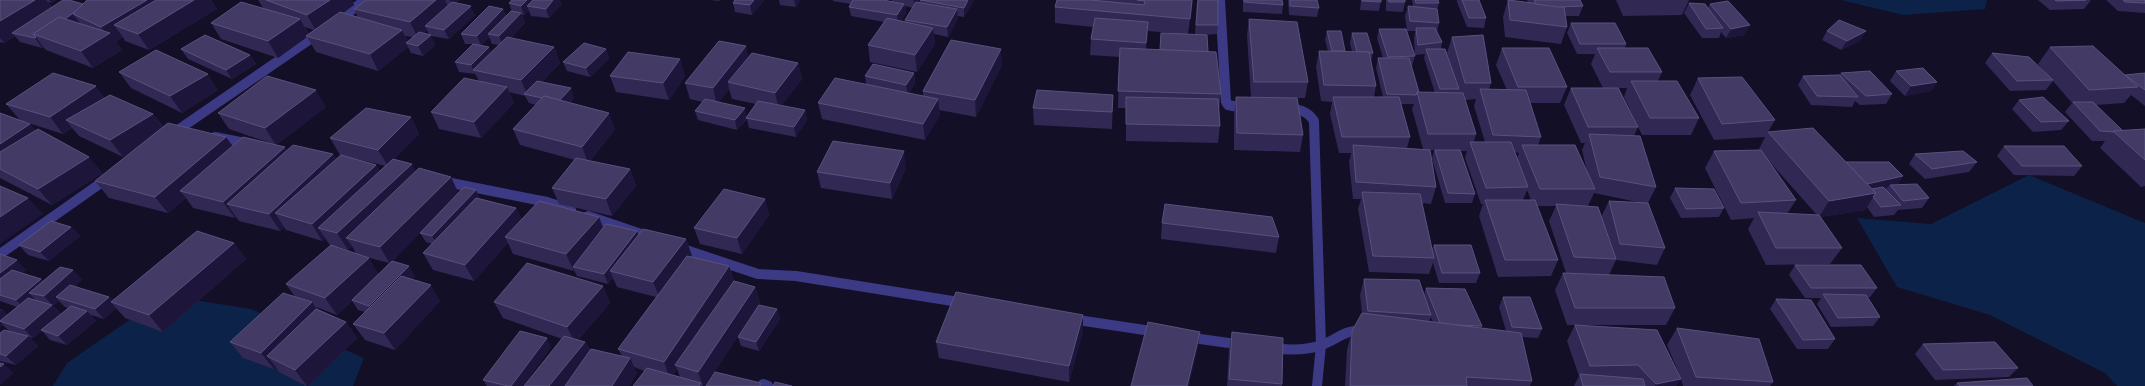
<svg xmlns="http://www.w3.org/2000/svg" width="2145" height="386" font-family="Arial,sans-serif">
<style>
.water{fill:#0c2248}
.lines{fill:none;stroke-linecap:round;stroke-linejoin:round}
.minor{stroke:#3d3a85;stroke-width:10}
.wall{fill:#312854;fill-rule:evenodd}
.shaded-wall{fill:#1d163a}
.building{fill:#433a66;stroke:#5a527e}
</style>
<rect width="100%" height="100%" fill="#130f26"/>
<g class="water">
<path d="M1841 0H1987L1985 9 1903 15Z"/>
<path d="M2029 175 2145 223V386H2117L2105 373 1990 315 1897 287 1857 218 1931 224Z"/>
<path d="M194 300 251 309 364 358 353 386H53L67 363 138 314Z"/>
</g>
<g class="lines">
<g class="minor">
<path d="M1220 0 1226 102 1228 105 1248 109"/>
<path d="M335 21 366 0"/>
<path d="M1286 109C1298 109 1307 110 1314 121L1321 345 1317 386"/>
<path d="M172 134 319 33"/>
<path d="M215 137 250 144"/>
<path d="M441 181 547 202 571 210"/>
<path d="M588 216 653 238"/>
<path d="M677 247 758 274 796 276 965 303"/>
<path d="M0 254 108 178"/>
<path d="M1071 319 1158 332"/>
<path d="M1186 337 1243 345"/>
<path d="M1269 348C1286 350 1306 351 1322 345 1337 339 1347 329 1365 330"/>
<path d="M763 384 768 386"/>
</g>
</g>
<g class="wall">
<path d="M0 0H56L52 3 48 2 52 7 83 4 87 0H211L217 9 149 50 125 41 123 37 116 42 122 50 93 68 46 50 43 47 42 48 20 42 15 36 4 43 0 42Z"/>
<path d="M258 0H352L354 5 344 13 358 17 354 9 366 0H459L456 3 475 15 449 39 431 36 435 45 423 56 411 53 408 47 378 71 316 52 307 37 278 58 221 39 211 23 263 8ZM305 27 314 30 309 34ZM427 30 429 35 424 33ZM405 36 413 37 408 42Z"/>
<path d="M709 0H720L719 1Z"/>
<path d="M735 0H764L752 15 735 12 733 3Z"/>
<path d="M779 0H801L796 7 780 5Z"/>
<path d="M833 0H883L892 2V0H974L964 17 958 16V19L948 37 934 34 935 44 917 72 870 62 868 45 884 22 851 16 849 7 851 4 833 1ZM905 6 913 8 905 20V22L901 21 906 14Z"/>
<path d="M1057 0H1193L1188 34H1195L1197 0 1218 25 1217 34 1203 35 1221 94 1219 110 1220 126 1218 143 1126 141V108H1118L1119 57 1090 55 1091 39 1093 27 1055 23V7ZM1148 31 1170 33H1161L1160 50 1146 49Z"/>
<path d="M1243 0H1282L1283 5 1282 14 1243 12Z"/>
<path d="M1288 0H1317L1319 8 1317 17 1289 15Z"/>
<path d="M1361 0H1381L1379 11 1360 10Z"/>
<path d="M1386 0H1405V2L1403 12 1386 11Z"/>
<path d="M1412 0H1438L1439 3 1437 10 1439 23 1437 32 1442 42 1441 49 1452 68 1447 53 1452 37 1491 83 1489 89 1507 90 1496 65 1502 48 1567 87 1560 103H1530L1541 137 1538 145 1587 171 1582 150 1585 143H1581L1564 105 1571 88H1603L1591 64 1595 54H1577L1567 33 1571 23 1626 44 1625 48 1662 72 1658 81 1699 118 1691 135H1642L1624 97 1627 88H1619L1638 127 1634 136 1656 187 1648 203 1665 248 1657 265 1616 260 1609 275 1675 308 1666 325H1567L1555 290 1563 273H1566L1549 221 1556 206H1537L1558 260 1551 276 1498 277 1479 216 1483 204H1481L1465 158 1467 151H1461L1475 194 1472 203H1445L1432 159 1434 150H1430L1436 187 1431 204 1422 203 1432 249 1434 245 1480 273 1476 283H1439L1433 263 1429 274 1369 272 1358 209 1361 199H1353L1349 162 1351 153H1339L1330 114 1332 102 1321 101 1316 67 1319 51H1328L1325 40 1327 31 1345 51V52H1352L1350 43 1352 33 1373 53 1371 61 1376 86 1374 97H1383L1376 68 1378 58H1383L1377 38 1379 29 1415 56 1412 66H1411L1419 92 1435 93 1424 58 1425 54 1415 55 1414 38 1415 31H1407L1405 16 1408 6 1413 7ZM1476 99 1474 106 1485 142H1474L1476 134 1465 100ZM1401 104H1414L1412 109 1423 149 1407 148 1410 137ZM1515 152 1519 153 1517 158ZM1527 190 1531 200H1523ZM1594 193 1642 203 1609 201 1601 217 1577 206H1588Z"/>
<path d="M1457 0H1479L1486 18 1484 28 1467 27 1457 2Z"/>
<path d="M1508 0 1528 3 1527 0H1580L1583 6 1579 16H1565L1567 27 1561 44 1505 37 1503 17Z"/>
<path d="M1616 0H1689L1682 15 1623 16Z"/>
<path d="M2038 0H2091L2084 9 2050 10Z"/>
<path d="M2106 0H2145V13L2118 11Z"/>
<path d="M509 3 562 4 549 18 531 16 529 11 524 15H522L525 23 511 38 554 47 560 63 542 82 574 98 570 103 615 129 590 161 630 169 636 186 612 216 559 204 552 188 575 160 520 145 513 129 536 105 529 103 525 96 509 92 514 103 481 138 439 129 431 112 479 81 475 74 459 72 455 62 473 44H465L461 34 503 9 506 16 512 12ZM489 37 492 44 499 45 491 52 489 47 481 45Z"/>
<path d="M1689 3 1708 8 1710 4 1745 35 1726 38 1721 32 1719 38H1702L1684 13Z"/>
<path d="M1249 19 1308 82 1305 98H1297L1303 135 1300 152 1234 150V114L1236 97H1251L1247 35Z"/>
<path d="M1827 31 1860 41 1841 50 1822 40Z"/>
<path d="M2050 47 2125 75 2145 73V106L2131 95 2124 103 2096 105 2123 131 2145 129V186L2141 187 2100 148 2105 141H2092L2065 112 2072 103 2053 81 2046 90 2010 91 1985 63 1992 53 2049 77 2038 64Z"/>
<path d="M181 49 250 55 256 64 232 79 188 59Z"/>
<path d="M606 49 609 58 590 77 567 71 563 62Z"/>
<path d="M748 57 798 63 802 79 781 106 805 110 807 120 796 137 749 128 747 119 737 130 698 120 695 111 703 102 690 99 685 83ZM729 89 732 99 756 104 747 117 719 102Z"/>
<path d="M680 59 685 76 669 100 616 92 610 76Z"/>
<path d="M1002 65 976 117 939 110 940 115 925 140 822 119 818 103 866 84 865 76 914 73 915 83 909 93 923 96V91Z"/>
<path d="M1896 71 1937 82 1931 91 1905 96 1890 81Z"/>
<path d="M119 72 218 90 182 113 131 88Z"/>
<path d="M1841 73 1892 94 1886 104 1860 105 1855 101 1852 107 1811 105 1798 85 1803 76 1839 75Z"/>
<path d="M1698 78 1775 120 1768 132 1846 162 1929 198 1922 208 1898 210 1894 215 1874 217 1867 207 1865 210 1820 217 1842 248 1830 264 1766 265 1748 229 1754 218 1731 220 1705 168 1714 151 1760 150 1759 149 1765 137 1714 140 1690 95ZM1768 160 1817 215 1787 214 1796 200Z"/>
<path d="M1113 95 1112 129 1034 125 1033 108Z"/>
<path d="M105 97 153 114 163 127 233 146 333 154 336 159 341 155H340L330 138 411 117 419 134 394 159 416 171 459 193 516 208 522 220 599 217 603 228 639 235 686 239 692 256 691 257 729 266 734 281 755 287 760 303 705 386H633L644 371 634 367 637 374 562 339 503 318 494 302 603 286 610 303 578 340 585 342 590 350 622 356 618 349 656 297 617 287 613 278 608 284 577 276 574 270V271L513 254 508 243 474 281 433 270 423 253 432 244 426 242 420 233 392 261 415 276 412 279 440 301 395 350 365 340 353 324 365 312 358 310 352 301 337 315 316 307 318 309 346 322 357 338 308 386H306L279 372 276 367 274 369 243 358 230 342 295 297 286 284 331 245 329 244 325 238 322 241 286 230 284 227 280 231 239 221 236 217 235 218 193 208 186 198 168 213 109 198 95 181 138 147 123 157 79 136 72 128 63 134 25 122 30 124 35 130 103 173 52 205 0 178V113L20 120 6 104ZM348 157 386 166 380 171 376 165ZM336 246 348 250 352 246 356 254ZM362 256 389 263 379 274ZM677 369 680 377 673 375Z"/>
<path d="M2019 100 2069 121 2061 130 2033 132 2012 109Z"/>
<path d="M326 107 276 145 229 129 218 113Z"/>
<path d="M2004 146 2082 166 2074 176 2014 175 1997 156Z"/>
<path d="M1915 154 1977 162 1969 172 1925 179 1909 164Z"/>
<path d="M906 168 892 199 821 188 817 172Z"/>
<path d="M1675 188 1724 208 1719 217 1681 218 1670 198Z"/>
<path d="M765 199 769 215 742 254 700 244 694 228Z"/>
<path d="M1162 223 1279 237 1276 253 1161 239Z"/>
<path d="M71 227 80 236 49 261 28 255 19 245Z"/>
<path d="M234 243 246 259 163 332 125 318 116 308 104 319 91 315 96 321 67 345 50 340 42 331 33 338 29 337 38 346 16 365 0 361V333L22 335 9 331 3 325 0 327V309H2L7 315 17 307 0 301V254L26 270 22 273 41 279 43 281 82 279 74 287 109 297 112 300ZM59 301 65 307 68 308 61 314 53 306Z"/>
<path d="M1795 265 1877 288 1870 297H1868L1880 317 1873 326 1831 327 1817 304 1821 298H1805L1789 275Z"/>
<path d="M1364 279 1424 295 1426 288 1482 326 1481 328 1506 331 1499 307 1503 297 1542 329 1538 338 1522 337 1532 381 1530 386H1345L1347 350 1352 331 1362 313 1360 295ZM1431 317 1433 322 1429 321Z"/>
<path d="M1776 299 1835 339 1828 349H1797L1770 309Z"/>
<path d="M777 309 780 319 759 351 741 346 738 337Z"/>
<path d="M1083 315V331L1069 382 939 358 936 342Z"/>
<path d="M1575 325 1680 376 1667 345 1677 328 1773 382 1770 386H1683L1681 379 1676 386H1574L1579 376 1567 341Z"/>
<path d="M1232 332 1282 384V386H1227L1229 349Z"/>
<path d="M1923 344 2018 368 2009 377 1935 380 1915 354Z"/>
<path d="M551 347 523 386H487L483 380Z"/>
<path d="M1957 383 2033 386H1954Z"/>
</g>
<g class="shaded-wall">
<path d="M35 0H46L55 11 12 33 15 36 4 43 0 38V21Z"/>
<path d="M49 0H56L52 3Z"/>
<path d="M147 0H179L114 25 123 37 116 42 122 50 93 68 81 51 107 35 101 27Z"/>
<path d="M194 0H211L217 9 149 50 138 34Z"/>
<path d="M330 0H352L354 5 316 31 307 15Z"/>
<path d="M436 0H445L450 11 425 26 427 30 418 38 410 22Z"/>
<path d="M450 0H459L452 6Z"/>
<path d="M527 0H541L527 6 529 11 524 15 521 6Z"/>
<path d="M553 0H560L562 4 549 18 546 9Z"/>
<path d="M754 0H764L752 15 750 5Z"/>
<path d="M794 0H801L796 7Z"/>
<path d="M914 0H921L915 8Z"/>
<path d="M968 0H974L964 17V8Z"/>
<path d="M1192 0H1193L1188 35 1190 19Z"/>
<path d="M87 4 73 14 80 23 53 41 39 36Z"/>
<path d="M904 4 906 14 898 25 897 15Z"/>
<path d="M471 6 475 15 449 39 444 30Z"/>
<path d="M503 9 506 18 488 34 489 37 481 45 477 36Z"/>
<path d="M957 9 958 19 948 37 947 27Z"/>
<path d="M521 13 525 23 503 46 499 36Z"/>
<path d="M300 19 309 35 306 36 307 37 278 58 268 41Z"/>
<path d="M1148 22V38L1145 59 1146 43Z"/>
<path d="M1750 25 1745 35 1726 38 1731 29Z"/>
<path d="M933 28 935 44 917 72 915 55Z"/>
<path d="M402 30 409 44 406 43 408 47 378 71 370 54Z"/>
<path d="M1866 31 1860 41 1841 50 1847 41Z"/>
<path d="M431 35 435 45 423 56 418 46Z"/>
<path d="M36 37 43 47 42 48 35 38Z"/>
<path d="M746 46 750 63 728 82 729 89 717 105 713 88Z"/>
<path d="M489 47 493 56 473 70 475 74 471 65Z"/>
<path d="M554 47 560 63 529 95 527 94 521 80Z"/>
<path d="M606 49 609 58 590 77 586 68Z"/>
<path d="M1001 49 1002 65 976 117 975 100Z"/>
<path d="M250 55 256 64 232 79 226 70Z"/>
<path d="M680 59 685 76 669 100 663 83Z"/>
<path d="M798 63 802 79 779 109 775 93Z"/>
<path d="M914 73 915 83 908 95 906 85Z"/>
<path d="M208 74 218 90 182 113 170 96Z"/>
<path d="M1937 82 1931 91 1905 96 1911 86Z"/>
<path d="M96 86 108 102 66 120 72 128 63 134 50 117Z"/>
<path d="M507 87 514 103 481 138 474 122Z"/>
<path d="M571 88 574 98 563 111 559 101Z"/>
<path d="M316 90 326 107 276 145 265 128Z"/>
<path d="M938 99 940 115 925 140 923 124Z"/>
<path d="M745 108 747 118 737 130 735 120Z"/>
<path d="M805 110 807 120 796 137 794 127Z"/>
<path d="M609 113 615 129 588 163 582 147Z"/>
<path d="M153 114 165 131 123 157 110 140Z"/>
<path d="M411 117 419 134 388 166 378 150Z"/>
<path d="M30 124 44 141 0 169V144Z"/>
<path d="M226 137 238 153 180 191 186 198 168 213 155 197Z"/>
<path d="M285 147 295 164 227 204 236 217 235 218 223 202Z"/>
<path d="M904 151 906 168 892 199 890 183Z"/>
<path d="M333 154 343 170 275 213 284 227 280 231 269 214Z"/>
<path d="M89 157 103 173 52 205 38 189Z"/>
<path d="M412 164 421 181 346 238 352 246 348 250 337 233Z"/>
<path d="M376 165 386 181 318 228 325 238 322 241 312 224Z"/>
<path d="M630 169 636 186 612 216 606 199Z"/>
<path d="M1903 176 1897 186 1890 185 1887 188 1869 192 1865 184Z"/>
<path d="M451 177 459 194 390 264 380 247Z"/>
<path d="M476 190 481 200 438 246 432 236Z"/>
<path d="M1876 193 1865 210 1819 217 1829 201Z"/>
<path d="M28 198 43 214 0 244V217Z"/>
<path d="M765 199 769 215 742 254 737 238Z"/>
<path d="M516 208 524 225 505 237 508 243 474 281 465 265Z"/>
<path d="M599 217 605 233 573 267 574 270V271L566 254Z"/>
<path d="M71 227 80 236 49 261 40 252Z"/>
<path d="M637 231 641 240 610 271 613 278 608 284 604 274Z"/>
<path d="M686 239 692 256 660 298 653 282Z"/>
<path d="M234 243 246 259 163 332 149 315Z"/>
<path d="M369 258 379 275 337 315 325 298Z"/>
<path d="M17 260 26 270 0 289V273Z"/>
<path d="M409 266 415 276 376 315 369 306Z"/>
<path d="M729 266 734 282 675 365 677 369 670 379 664 362Z"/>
<path d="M73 270 82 279 61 299 56 297 59 301 53 306 61 315 41 330 42 331 33 338 24 329 52 305 44 296Z"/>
<path d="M41 279 50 289 29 293 36 300 25 309 16 300Z"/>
<path d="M431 285 440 301 395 350 384 333Z"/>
<path d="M603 286 610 303 575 343 567 327Z"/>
<path d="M755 287 760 303 705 386H703L698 372Z"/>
<path d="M109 297 115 304 111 302 116 308 104 319 95 309Z"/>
<path d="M312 302 324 319 267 356 276 367 274 369 261 353Z"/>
<path d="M2 309 11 319 0 321V310Z"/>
<path d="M777 309 780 319 759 351 756 342Z"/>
<path d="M87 311 96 321 67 345 58 336Z"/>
<path d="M1083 315V331L1069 382V366Z"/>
<path d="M0 321 3 325 0 327Z"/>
<path d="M346 322 357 338 308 386H307L295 370Z"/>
<path d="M1200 332 1198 348 1189 386H1187Z"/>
<path d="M28 336 38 346 16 365 6 356Z"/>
<path d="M547 338 551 347 523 386H511Z"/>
<path d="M585 342 593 358 570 386H549Z"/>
<path d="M630 358 637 374 630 386H612Z"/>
<path d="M4 364 14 373 0 385V367Z"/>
<path d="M1681 379 1676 386H1655L1656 384Z"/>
</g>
<g class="building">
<path d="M0 0H35L0 21Z"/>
<path d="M63 0H69L83 4 76 11 65 19 59 17 33 34 36 37 35 38 12 33Z"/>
<path d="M87 0H147L101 27 73 14Z"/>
<path d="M156 0H194L138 34 114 25Z"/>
<path d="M266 0H330L307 15Z"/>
<path d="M366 0H436L410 22 354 9Z"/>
<path d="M512 0H527L521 6 509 3Z"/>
<path d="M533 0H553L546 9 527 6Z"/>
<path d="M735 0H754L750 5 733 3Z"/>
<path d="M853 0H883L904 4 897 15 849 7Z"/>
<path d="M920 0H968L964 8Z"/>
<path d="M1057 0H1090L1144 5 1145 1 1137 0H1192L1190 19 1055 7Z"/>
<path d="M1198 0H1218V25H1196Z"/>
<path d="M1244 0H1282L1283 5 1244 2Z"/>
<path d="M1290 0H1317L1319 8 1290 6Z"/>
<path d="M1362 0H1381V2L1362 1Z"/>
<path d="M1388 0H1405V2H1389Z"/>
<path d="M1415 0H1438L1439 3H1416Z"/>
<path d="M1462 0H1479L1486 18H1469Z"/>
<path d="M1508 0 1564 7 1567 27 1510 20Z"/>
<path d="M1534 0H1580L1583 6 1558 7 1536 4Z"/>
<path d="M2055 0H2086L2056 1Z"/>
<path d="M2123 0H2145V3L2125 2Z"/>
<path d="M1728 1 1750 25 1731 29 1710 4Z"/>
<path d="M241 2 300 19 268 41 211 23Z"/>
<path d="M452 2 471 6 444 30 425 26Z"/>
<path d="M916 2 957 9 947 27 905 20Z"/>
<path d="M1689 3 1705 4 1723 28 1706 29Z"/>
<path d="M489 6 503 9 477 36 461 34Z"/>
<path d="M1408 6 1437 9 1439 23 1410 21Z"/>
<path d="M511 11 521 13 499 36 488 34Z"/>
<path d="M340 12 402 30 370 54 306 36Z"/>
<path d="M59 17 110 33 81 51 33 34Z"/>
<path d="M887 18 933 28 915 55 868 45Z"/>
<path d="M1095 18 1148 22 1146 43 1091 39Z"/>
<path d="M1249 19 1297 22 1308 82H1254Z"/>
<path d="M1839 20 1866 31 1847 41 1827 31Z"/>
<path d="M1571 23H1615L1626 44H1580Z"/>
<path d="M1416 28H1435L1442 42 1418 45Z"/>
<path d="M1379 29H1406L1415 56 1388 57Z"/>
<path d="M1327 31H1341L1345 51H1332Z"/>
<path d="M419 32 431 35 418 46 406 43Z"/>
<path d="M1161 33 1207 35 1208 52 1160 50Z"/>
<path d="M1352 33H1367L1373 53H1369V52H1357Z"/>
<path d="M205 35 250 55 226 70 181 49Z"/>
<path d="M1483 35 1491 83H1465L1452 37Z"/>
<path d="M507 37 554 47 521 80 473 70Z"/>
<path d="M951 40 1001 49 975 100 923 91Z"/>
<path d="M719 41 746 46 713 88 685 83Z"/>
<path d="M584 43 606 49 586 68 563 62Z"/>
<path d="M473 44 489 47 471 65 455 62Z"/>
<path d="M2093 46 2138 87 2089 90 2050 47Z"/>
<path d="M1120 48 1216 52 1221 94 1118 91Z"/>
<path d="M1502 48H1549L1567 87H1518Z"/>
<path d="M1597 48H1648L1662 72H1610Z"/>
<path d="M1426 49H1445L1459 89H1440Z"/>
<path d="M156 50 208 74 170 96 119 72Z"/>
<path d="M1319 51 1369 52 1376 86 1324 85Z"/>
<path d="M628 52 680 59 663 83 610 76Z"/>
<path d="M752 53 798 63 775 93 728 82Z"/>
<path d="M1992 53 2029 57 2053 80 2017 81Z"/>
<path d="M1378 58H1409L1419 92H1417L1416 95 1387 94Z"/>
<path d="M873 64 914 73 906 85 865 76Z"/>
<path d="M1923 68 1937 82 1911 86 1896 71Z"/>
<path d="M1870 71 1892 94 1866 96 1841 73Z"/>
<path d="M53 73 96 86 50 117 6 104Z"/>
<path d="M2145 73V90L2125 75Z"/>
<path d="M1840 75 1858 97 1817 96 1803 76Z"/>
<path d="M267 76 316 90 265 128 218 113Z"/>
<path d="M1742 77 1775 120 1722 124 1698 78Z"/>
<path d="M464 78 507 87 474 122 431 112Z"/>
<path d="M835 78 938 99 923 124 818 103Z"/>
<path d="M537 81 571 88 560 100 544 96 542 98 524 94Z"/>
<path d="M1631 81H1677L1699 118H1650Z"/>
<path d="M1571 88H1618L1638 127H1588Z"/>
<path d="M1480 89 1526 90 1541 137 1493 135Z"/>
<path d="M1037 90 1113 95 1112 112 1033 108Z"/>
<path d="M1417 92 1463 93 1476 134H1428Z"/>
<path d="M110 95 153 114 110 140 66 120Z"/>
<path d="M544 96 609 113 582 147 513 129Z"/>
<path d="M1126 97 1218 99 1220 126 1126 124Z"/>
<path d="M1236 97 1297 98 1303 135 1237 133Z"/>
<path d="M1333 97H1399L1410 137H1342Z"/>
<path d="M2043 97 2069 121 2041 122 2019 100Z"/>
<path d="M705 99 745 108 735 120 695 111Z"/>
<path d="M758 101 805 110 794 127 746 118Z"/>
<path d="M2073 102H2093L2123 131 2114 132 2100 131Z"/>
<path d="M366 108 411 117 378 150 330 138Z"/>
<path d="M0 113 30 124 0 144Z"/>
<path d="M168 123 226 137 155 197 95 181Z"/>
<path d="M1813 128 1876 193 1829 201 1768 132Z"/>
<path d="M38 129 89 157 38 189 0 169V152Z"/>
<path d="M2145 129V160L2113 131Z"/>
<path d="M1589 134 1640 136 1656 187 1600 177Z"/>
<path d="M243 137 285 147 223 202 180 191Z"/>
<path d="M833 141 904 151 890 183 817 172Z"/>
<path d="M1470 142H1511L1528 187 1486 188Z"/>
<path d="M293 145 333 154 269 214 227 204Z"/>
<path d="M1353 145 1430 150 1436 187 1356 182Z"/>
<path d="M1522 145H1575L1595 189H1540Z"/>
<path d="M2004 146H2064L2082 166H2022Z"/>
<path d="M1435 150H1460L1475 194 1448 193Z"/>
<path d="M1761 150 1796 200 1741 203 1714 151Z"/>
<path d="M1963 151 1977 162 1932 169 1915 154Z"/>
<path d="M341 155 376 165 312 224 275 213Z"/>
<path d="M576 158 630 169 606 199 552 188Z"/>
<path d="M393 159 412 164 337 233 318 228Z"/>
<path d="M1846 162H1889L1903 176 1867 184Z"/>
<path d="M419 168 451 177 380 247 346 238Z"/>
<path d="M1917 184 1929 198 1903 201 1890 185Z"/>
<path d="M0 186 28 198 0 217Z"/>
<path d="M464 187 476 190 432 236 420 233Z"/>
<path d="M1883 187 1901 205 1881 207 1873 197 1876 193 1872 189Z"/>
<path d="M1675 188 1714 189 1724 208 1686 209Z"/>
<path d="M724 189 765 199 737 238 694 228Z"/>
<path d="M1362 192 1420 194 1434 258 1373 256Z"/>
<path d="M476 198 516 208 465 265 423 253Z"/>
<path d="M1485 200H1535L1558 260H1505Z"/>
<path d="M539 201 599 217 566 254 505 237Z"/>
<path d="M1609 201 1648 203 1665 248 1620 244Z"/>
<path d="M1165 204 1272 217 1279 237 1162 223Z"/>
<path d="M1556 204 1598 207 1616 259 1574 257Z"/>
<path d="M1758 212 1819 215 1842 248H1776Z"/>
<path d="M51 221 71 227 40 252 19 245Z"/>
<path d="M606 224 637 231 604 274 573 267Z"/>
<path d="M643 229 686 239 653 282 610 271Z"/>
<path d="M197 231 234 243 149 315 111 302Z"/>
<path d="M331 245 369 258 325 298 286 284Z"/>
<path d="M1434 245H1471L1480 273H1442Z"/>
<path d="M0 254 17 260 0 273Z"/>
<path d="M687 256 729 266 664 362 618 349Z"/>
<path d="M392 261 409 266 369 306 352 300Z"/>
<path d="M527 263 603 286 567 327 494 302Z"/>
<path d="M1795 265H1861L1877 288H1811Z"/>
<path d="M60 267 73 270 44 296 29 293Z"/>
<path d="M12 270 41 279 16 300 0 295V279Z"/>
<path d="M1563 273 1664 277 1675 308H1575Z"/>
<path d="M401 276 431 285 384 333 353 324Z"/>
<path d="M1364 279 1419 280 1431 315 1368 311Z"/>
<path d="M734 281 755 287 698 372 675 365Z"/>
<path d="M70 285 109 297 95 309 56 297Z"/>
<path d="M1426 288 1465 289 1482 326 1457 325 1440 323Z"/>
<path d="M956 292 1083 315 1069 366 936 342Z"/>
<path d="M283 293 312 302 261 353 230 342Z"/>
<path d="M1823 294 1866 295 1880 317 1838 318Z"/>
<path d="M1503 297H1530L1542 329 1512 327Z"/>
<path d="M28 298 52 305 24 329 0 321Z"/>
<path d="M1776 299 1811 300 1835 339 1803 340Z"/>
<path d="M759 305 777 309 756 342 738 337Z"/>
<path d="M71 306 87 311 58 336 41 330Z"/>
<path d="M316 309 346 322 295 370 267 356Z"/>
<path d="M1362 313 1521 333 1532 381 1466 377 1467 386H1350L1352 331Z"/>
<path d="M1148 322 1200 332 1187 386H1131Z"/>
<path d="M1575 325 1657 330 1681 379 1656 384 1638 365 1590 366Z"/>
<path d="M1677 328 1759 339 1773 382 1696 377Z"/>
<path d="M4 330 28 336 6 356 0 354V333Z"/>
<path d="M520 331 547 338 511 386H508L483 380Z"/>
<path d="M1232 332 1283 338 1282 384 1229 379Z"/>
<path d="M564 336 585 342 549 386H524Z"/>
<path d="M1995 342 2018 368 1943 370 1923 344Z"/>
<path d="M591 349 630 358 612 386H565Z"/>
<path d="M0 363 4 364 0 367Z"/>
<path d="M647 368 701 383 699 386H633Z"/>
<path d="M715 372 761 383 760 386H706Z"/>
<path d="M1580 374 1643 379 1645 386H1583Z"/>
<path d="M2027 378 2033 386H1960L1957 383Z"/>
<path d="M775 382 792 386H773Z"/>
</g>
</svg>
